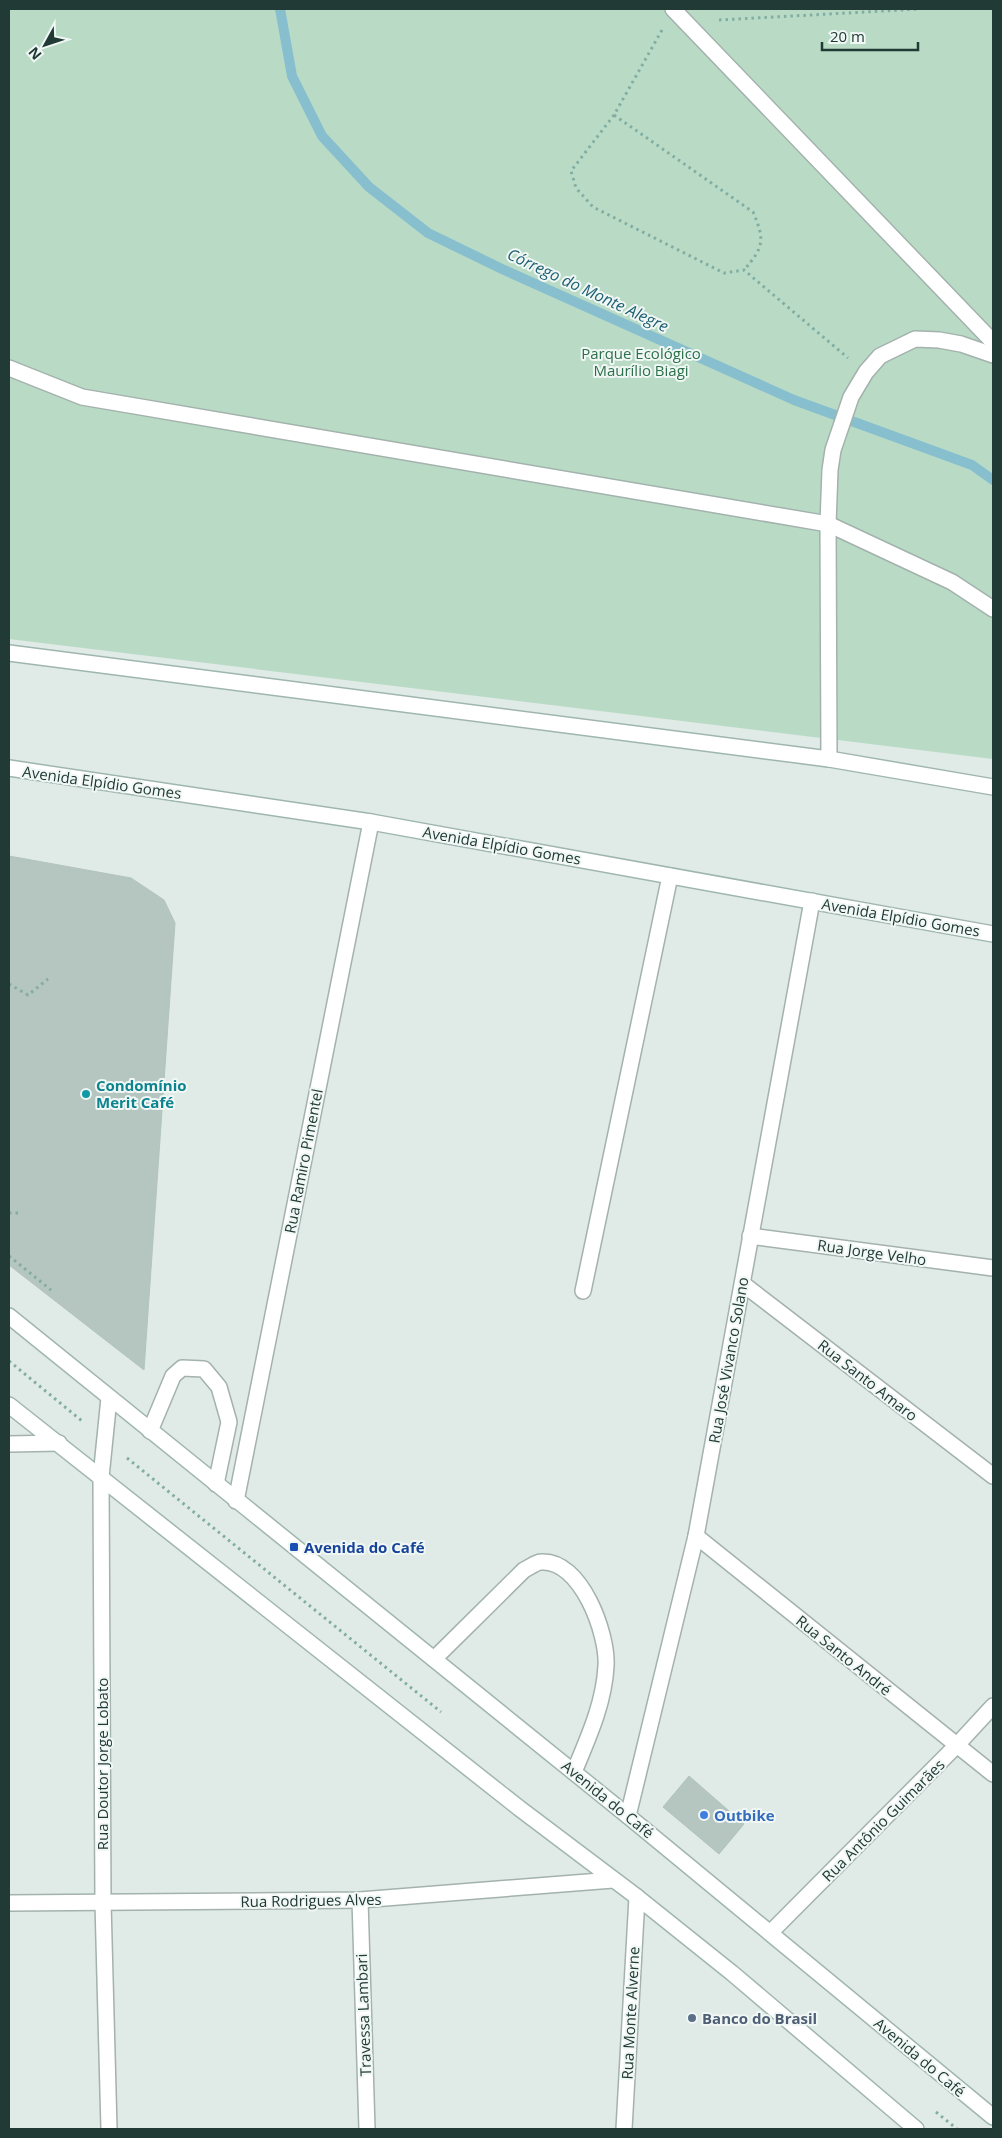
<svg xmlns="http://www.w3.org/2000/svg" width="1002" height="2138" font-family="'Open Sans',sans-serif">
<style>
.green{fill:#b9dbc5}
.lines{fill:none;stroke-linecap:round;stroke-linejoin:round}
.stream{stroke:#88bfcf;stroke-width:10}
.building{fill:#b5c5c0;stroke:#b2c4be}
.service-casing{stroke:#a3b2ad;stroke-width:18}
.minor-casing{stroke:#a3b2ad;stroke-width:18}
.secondary-casing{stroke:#9fb6af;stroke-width:18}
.path{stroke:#81ada3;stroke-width:3;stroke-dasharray:2.5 4;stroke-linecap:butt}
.service{stroke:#fff;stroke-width:15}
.minor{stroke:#fff;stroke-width:15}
.secondary{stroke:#fff;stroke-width:15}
.culture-dot{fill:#0f9aa8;stroke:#f0f7f4;stroke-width:2}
.transit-dot{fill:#1a4fb4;stroke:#f0f7f4;stroke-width:2}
.shop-dot{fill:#3f7fe0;stroke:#f0f7f4;stroke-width:2}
.service-dot{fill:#5c6f8a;stroke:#f0f7f4;stroke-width:2}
.labels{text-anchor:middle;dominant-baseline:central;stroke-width:4;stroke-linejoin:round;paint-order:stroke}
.park-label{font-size:15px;fill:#2c704b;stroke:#f0f7f4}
.street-label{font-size:15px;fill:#213a35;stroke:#f0f7f4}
.culture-label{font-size:15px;font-weight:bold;fill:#0d838f;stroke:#f0f7f4;text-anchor:start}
.transit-label{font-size:15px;font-weight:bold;fill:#164399;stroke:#f0f7f4;text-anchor:start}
.shop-label{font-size:15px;font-weight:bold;fill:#366cbe;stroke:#f0f7f4;text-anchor:start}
.service-label{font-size:15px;font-weight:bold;fill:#4e5e75;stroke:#f0f7f4;text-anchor:start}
.water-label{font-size:16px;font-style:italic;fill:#1d6074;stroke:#f0f7f4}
</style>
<rect width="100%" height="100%" fill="#e0eae6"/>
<path class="green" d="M9 9H993V759L9 639Z"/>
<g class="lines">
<path class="stream" d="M280 9 292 76 322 136 369 187 428 233 502 269 794 400 972 465 993 480"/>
</g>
<g class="building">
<path d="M9 856 131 878 164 900 175 923 144 1370 9 1265Z"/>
<path d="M689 1776 744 1824 719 1854 663 1807Z"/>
</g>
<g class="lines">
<g class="service-casing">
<g id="service">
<path d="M673 9 993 342"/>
<path d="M9 368 82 397 828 524 952 582 993 609"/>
<path d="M829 759 828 524 830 470 833 450 851 397 866 372 880 356 915 339 939 340 961 344 993 355"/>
<path d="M150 1431 173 1376 182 1368 204 1369 219 1387 229 1422 216 1484"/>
<path d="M434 1659 524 1570C529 1568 536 1562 541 1562 581 1559 608 1634 606 1666 604 1704 588 1738 574 1772"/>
</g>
</g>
<g class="minor-casing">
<g id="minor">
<path d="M750 1236 993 1268"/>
<path d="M743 1284 993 1476"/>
<path d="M583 1291 670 876"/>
<path d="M9 1444 59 1443"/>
<path d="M236 1501 371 822"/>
<path d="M696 1536 993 1774"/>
<path d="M628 1816 696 1536 812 901"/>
<path d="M360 1900 367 2129"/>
<path d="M9 1903 360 1900 613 1880"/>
<path d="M771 1932 957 1745 993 1706"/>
<path d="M109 2129 103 1903 101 1477 109 1398"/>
<path d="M624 2129 637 1897"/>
</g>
</g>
<g class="secondary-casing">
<g id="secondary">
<path d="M9 653 829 759 993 787"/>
<path d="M9 768 371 822 993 934"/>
<path d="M9 1316 628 1816 993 2117"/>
<path d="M9 1405 519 1808 637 1897 732 1973 916 2129"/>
</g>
</g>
<g class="path">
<path d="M719 20 920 9"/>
<path d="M662 30 614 115 571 171 576 188 593 207 724 273 744 270 848 358"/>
<path d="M614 115 753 212C765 240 764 247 744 270"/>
<path d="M9 984 28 995 48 979"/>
<path d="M9 1213H18"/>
<path d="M9 1256 51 1290"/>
<path d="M9 1361 82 1421"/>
<path d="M127 1458 441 1712"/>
<path d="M936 2112 957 2129"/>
</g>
<use href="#service" class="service"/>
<use href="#minor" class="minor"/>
<use href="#secondary" class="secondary"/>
</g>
<circle class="culture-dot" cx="86" cy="1094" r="5"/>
<rect class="transit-dot" x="289" y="1542" width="10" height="10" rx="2.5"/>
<circle class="shop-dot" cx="704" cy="1815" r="5"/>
<circle class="service-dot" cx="692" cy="2018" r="5"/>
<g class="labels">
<g class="park-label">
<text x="641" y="353">Parque Ecológico<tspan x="641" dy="17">Maurílio Biagi</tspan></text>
</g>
<g class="street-label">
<text transform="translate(102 782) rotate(8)">Avenida Elpídio Gomes</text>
<text transform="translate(502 845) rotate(10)">Avenida Elpídio Gomes</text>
<text transform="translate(901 917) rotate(10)">Avenida Elpídio Gomes</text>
<text transform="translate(303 1161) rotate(-79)">Rua Ramiro Pimentel</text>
<text transform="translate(872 1252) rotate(8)">Rua Jorge Velho</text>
<text transform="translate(728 1360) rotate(-80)">Rua José Vivanco Solano</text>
<text transform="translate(868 1380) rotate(38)">Rua Santo Amaro</text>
<text transform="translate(844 1655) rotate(39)">Rua Santo André</text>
<text transform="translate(102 1764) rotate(-90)">Rua Doutor Jorge Lobato</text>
<text transform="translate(608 1799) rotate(39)">Avenida do Café</text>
<text transform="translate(883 1820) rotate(-45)">Rua Antônio Guimarães</text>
<text transform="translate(311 1900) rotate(-1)">Rua Rodrigues Alves</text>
<text transform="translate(630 2013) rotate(-87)">Rua Monte Alverne</text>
<text transform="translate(363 2015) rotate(-92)">Travessa Lambari</text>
<text transform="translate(920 2057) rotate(40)">Avenida do Café</text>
</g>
<g class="culture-label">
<text x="96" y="1085">Condomínio<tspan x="96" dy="17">Merit Café</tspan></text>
</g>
<g class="transit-label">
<text x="304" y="1547">Avenida do Café</text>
</g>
<g class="shop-label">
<text x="714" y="1815">Outbike</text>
</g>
<g class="service-label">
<text x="702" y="2018">Banco do Brasil</text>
</g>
<g class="water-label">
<text transform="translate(588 290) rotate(25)">Córrego do Monte Alegre</text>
</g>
</g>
<rect width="1002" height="2138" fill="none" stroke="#213a35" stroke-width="20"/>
<g transform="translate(45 45) rotate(230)" stroke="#f0f7f4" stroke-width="4" paint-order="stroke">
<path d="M0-4L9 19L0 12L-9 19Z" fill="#213a35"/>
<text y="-8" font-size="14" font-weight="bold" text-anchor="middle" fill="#213a35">N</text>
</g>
<path d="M822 42v8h96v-8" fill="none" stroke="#213a35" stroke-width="2.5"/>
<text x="830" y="42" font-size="15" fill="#213a35" stroke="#f0f7f4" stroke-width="4" paint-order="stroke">20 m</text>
</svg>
